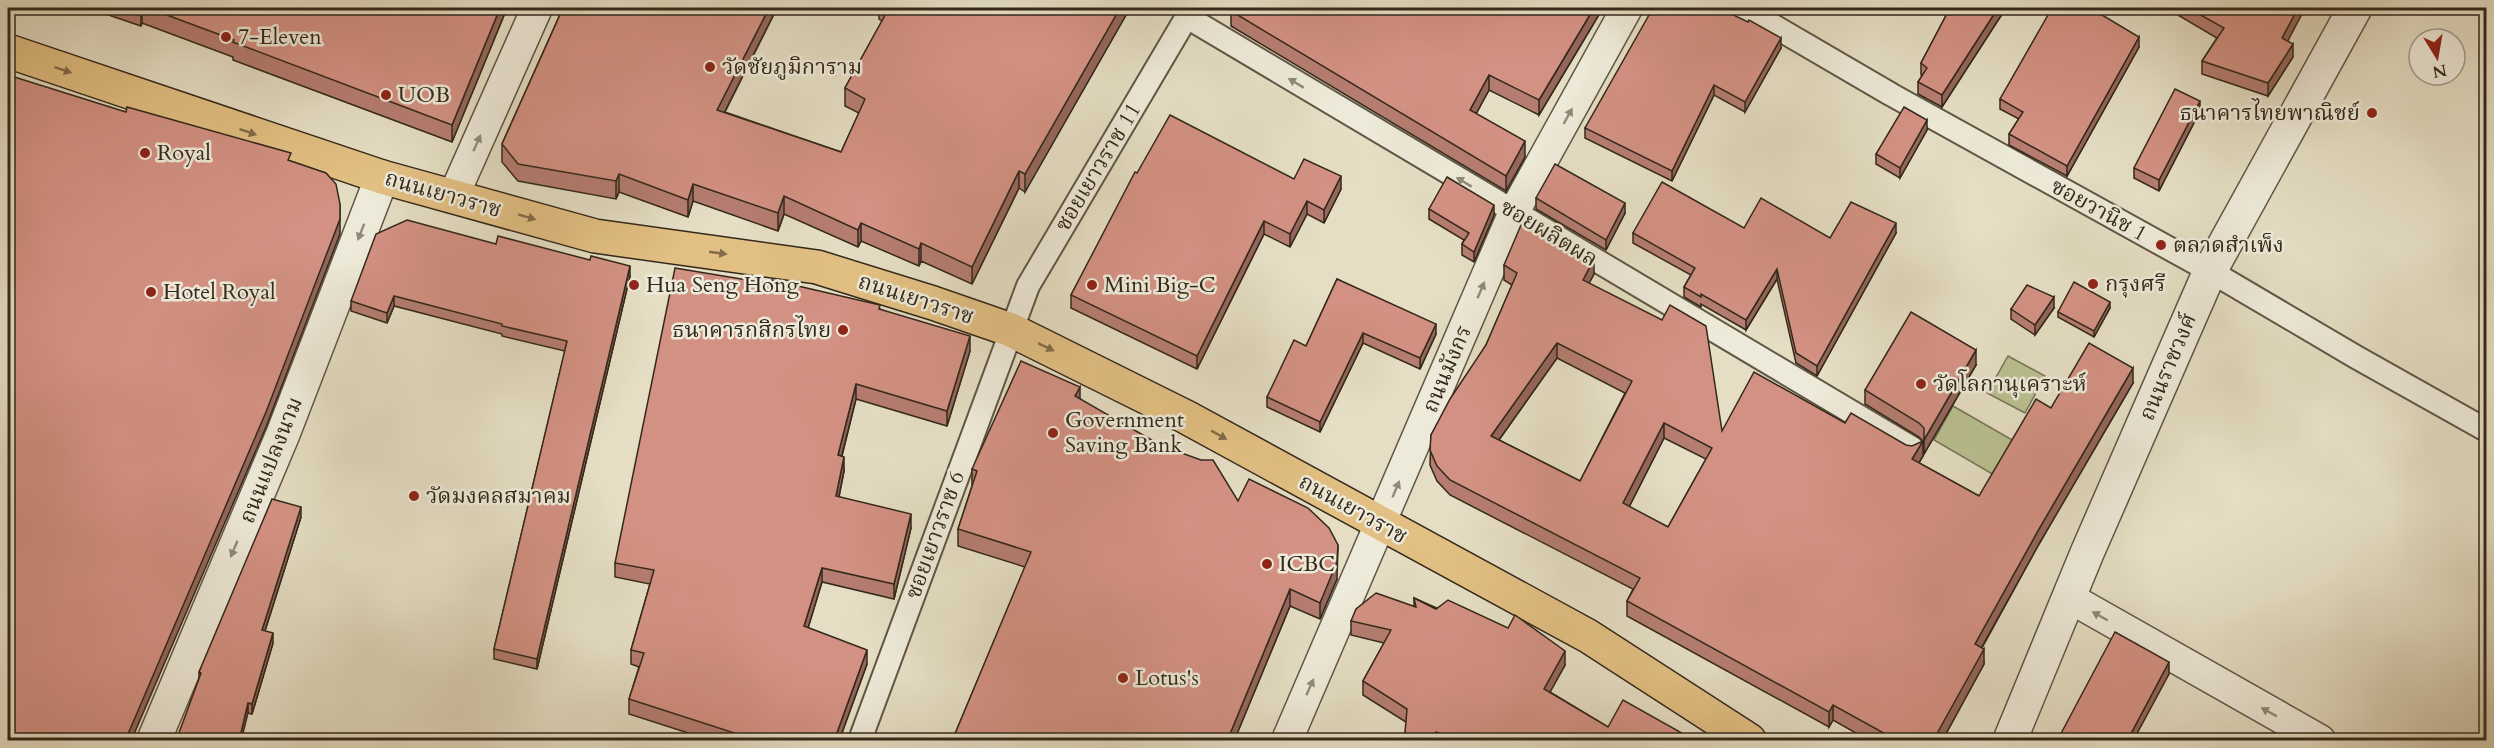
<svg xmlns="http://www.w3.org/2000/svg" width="2494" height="748" font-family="Cardo,'Noto Serif Thai',serif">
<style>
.green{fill:#bac091;stroke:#767456;stroke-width:1.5}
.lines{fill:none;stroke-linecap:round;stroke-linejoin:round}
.pedestrian-casing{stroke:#605645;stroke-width:26}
.minor-casing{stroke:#605645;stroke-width:33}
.tertiary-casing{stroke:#605645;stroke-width:36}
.primary-casing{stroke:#33281b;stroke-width:36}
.pedestrian{stroke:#eeead9;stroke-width:22}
.minor{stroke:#eeead9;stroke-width:30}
.tertiary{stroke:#eeead9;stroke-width:33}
.primary{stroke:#e2bf82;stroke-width:33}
.wall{fill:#b57d71;stroke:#33281b;stroke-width:1.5;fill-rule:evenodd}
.shaded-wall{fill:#94665c;stroke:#33281b;stroke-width:1.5}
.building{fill:#d39183;stroke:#33281b;stroke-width:1.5;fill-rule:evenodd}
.oneway{fill:#826c49}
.oneway2{fill:#90897a}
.poi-dot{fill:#8f2418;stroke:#eeead9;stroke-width:2}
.labels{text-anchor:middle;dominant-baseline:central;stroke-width:5;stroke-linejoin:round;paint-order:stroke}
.poi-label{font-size:22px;fill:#33281b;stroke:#eeead9;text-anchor:start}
.street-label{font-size:22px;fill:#33281b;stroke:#eeead9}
</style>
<rect width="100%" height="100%" fill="#e5dec4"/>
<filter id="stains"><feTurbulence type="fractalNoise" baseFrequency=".00333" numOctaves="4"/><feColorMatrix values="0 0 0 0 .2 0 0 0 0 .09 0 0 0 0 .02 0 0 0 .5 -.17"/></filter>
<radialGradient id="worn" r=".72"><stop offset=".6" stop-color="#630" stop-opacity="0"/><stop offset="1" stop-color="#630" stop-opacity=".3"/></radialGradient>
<g class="green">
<path d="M2008 356 2045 376 2025 413 1987 393Z"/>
<path d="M1953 406 2014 441 1994 475 1934 440Z"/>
</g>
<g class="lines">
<g class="pedestrian-casing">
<g id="pedestrian">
<path d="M1743 8 1892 95 2210 271 2356 357 2486 430"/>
<path d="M1187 17 1912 448"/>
<path d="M860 740 1028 286 1192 8"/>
</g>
</g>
<g class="minor-casing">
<g id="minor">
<path d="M453 197 537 8"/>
<path d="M2068 597 2320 740"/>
<path d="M1287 740 1514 212 1627 8"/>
</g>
</g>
<g class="tertiary-casing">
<g id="tertiary">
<path d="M154 740 283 434 382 177"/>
<path d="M2010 740 2087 553 2210 271 2355 8"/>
</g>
</g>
<g class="primary-casing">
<path id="primary" d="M8 51 382 177 595 236 817 267 933 303 1011 330 1186 417 1588 636 1749 740"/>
</g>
<use href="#pedestrian" class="pedestrian"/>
<use href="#minor" class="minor"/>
<use href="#tertiary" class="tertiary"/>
<use href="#primary" class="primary"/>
</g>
<g class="wall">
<path d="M88 8H507L452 142 233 60V57L142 23 141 26Z"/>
<path d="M562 8H777L725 112 841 152 859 113 845 106V88L882 21 879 19V8H1130L1025 192 1019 188 972 284 921 261 919 266 861 241 858 247 784 214 778 231 693 201 688 217 619 192 616 199 518 181 502 162V144L562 10Z"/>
<path d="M1233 8H1603L1539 115 1489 90 1476 114 1525 157 1506 191 1231 26V11Z"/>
<path d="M1950 8H2006L1942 107 1918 94V82L1922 76 1921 75V63Z"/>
<path d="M2166 8H2305L2287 41 2293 57 2268 96 2202 74V61L2217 38Z"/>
<path d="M2472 8H2487V15Z"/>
<path d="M2102 15 2139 47 2067 176 2009 145V134L2019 119 2000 109V99Z"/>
<path d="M1748 22 1781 48 1745 112 1714 95 1672 181 1585 138V128Z"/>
<path d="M2200 111 2159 191 2134 178V168Z"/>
<path d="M1927 130 1900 178 1876 164V154Z"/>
<path d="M1137 173 1294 179 1341 189 1324 223 1307 214 1290 247 1264 234 1197 369 1071 308V295Z"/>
<path d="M1536 198 1625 213 1606 250 1536 209Z"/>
<path d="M1429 209 1494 215 1474 262 1462 255V244L1464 240 1429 219Z"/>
<path d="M1633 233 1830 238 1896 233 1817 376 1796 363 1777 279 1746 330 1701 304V307L1684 297V287L1691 275 1633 243Z"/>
<path d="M496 244 630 276 537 669 494 659V649L565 351 502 336V334L394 306 387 323 351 311V301Z"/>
<path d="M1504 265 1594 274 1589 283 1722 431 1845 423 1923 456 1919 463 1979 496 2051 408 2133 383 2039 544 1982 648 1984 664 1942 741H1870L1833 720 1829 727 1627 616V601L1633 589 1450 495 1437 481 1430 465 1431 435 1486 345 1512 285 1504 280ZM1557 358 1625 393 1580 481 1499 440ZM1664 438 1706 459 1668 527 1629 507Z"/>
<path d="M1337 279 1436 334 1420 369 1363 343 1320 432 1267 407V397L1306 346Z"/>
<path d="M2054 308 2035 335 2011 319V309Z"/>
<path d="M2110 308 2094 337 2058 317V312Z"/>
<path d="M880 309 970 351 947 426 856 399 842 456 844 471 839 497 911 528 894 599 822 582 808 628 867 664 839 741H713L629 714V699L639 667 631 664V650L650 584 615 577V563Z"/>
<path d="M1976 365 1924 454V442L1919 437 1865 404V390Z"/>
<path d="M1080 399 1238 501 1337 579 1320 619 1290 606 1234 741H952L1025 567 958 546V529L972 486V469Z"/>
<path d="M301 517 265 631 273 643 252 714 248 713 199 679V672Z"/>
<path d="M1414 598 1565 665 1550 692 1608 727 1696 741H1405L1406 722 1363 695V681L1384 643 1351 635V621L1414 606Z"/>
</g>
<g class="shaded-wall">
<path d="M141 8H142V23L141 26Z"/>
<path d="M500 8H507L452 142V125Z"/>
<path d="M769 8H777L717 127V110Z"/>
<path d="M1120 8H1130L1025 192V174Z"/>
<path d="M1594 8H1603L1539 115V100Z"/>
<path d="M1998 8H2006L1942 107V95Z"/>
<path d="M2100 8H2106L2097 22V12Z"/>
<path d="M2298 8H2305L2282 52V38Z"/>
<path d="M2139 37V47L2067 176V166Z"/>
<path d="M1781 38V48L1745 112V102Z"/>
<path d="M2293 44V57L2268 96V83Z"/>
<path d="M1489 75V90L1470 125V110Z"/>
<path d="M1714 85V95L1672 181V171Z"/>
<path d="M2200 101V111L2159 191V180Z"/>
<path d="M1927 120V130L1900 178V168Z"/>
<path d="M1525 141V157L1506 191V176Z"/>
<path d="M1019 171V188L972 284V267Z"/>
<path d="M619 174V192L616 199V181Z"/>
<path d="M1341 176V189L1324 223V210Z"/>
<path d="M693 184V201L688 217V200Z"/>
<path d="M784 196V214L778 231V213Z"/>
<path d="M1307 201V214L1290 247V234Z"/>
<path d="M1625 203V213L1606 250V240Z"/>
<path d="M340 204V234L266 427 131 741H125Z"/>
<path d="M1494 205V215L1474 262V252Z"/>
<path d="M1264 221V234L1197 369V356Z"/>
<path d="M861 223V241L858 247V230Z"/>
<path d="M1896 223V233L1817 376V366Z"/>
<path d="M921 243V261L919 266V249Z"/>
<path d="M1594 259V274L1583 295V280Z"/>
<path d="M630 266V276L537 669V659Z"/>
<path d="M1777 269V279L1746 330V320Z"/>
<path d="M394 296V306L387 323V313Z"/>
<path d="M2054 297V308L2035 335V325Z"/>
<path d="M2110 302V308L2094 337V331Z"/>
<path d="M1436 324V334L1420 369V358Z"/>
<path d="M1363 333V343L1320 432V422Z"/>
<path d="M970 336V351L947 426V411Z"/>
<path d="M1557 343V358L1491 451V436Z"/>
<path d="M1976 350V365L1924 454V440Z"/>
<path d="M2133 368V383L2039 544 1975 659V644L2039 529Z"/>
<path d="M856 384V399L838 470V455Z"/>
<path d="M1080 387V404L1075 396Z"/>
<path d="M1664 423V438L1623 519V503Z"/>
<path d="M1923 441V456L1912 474V459Z"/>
<path d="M844 457V471L836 511V496Z"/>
<path d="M301 507V517L262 640V630Z"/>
<path d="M911 514V528L894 599V584Z"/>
<path d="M1338 545 1337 579 1320 619V603Z"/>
<path d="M822 568V582L804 641V626Z"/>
<path d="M1290 589V606L1234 741H1227Z"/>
<path d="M273 633V643L252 714V704Z"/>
<path d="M1984 649V664L1942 741H1928Z"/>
<path d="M867 650V664L839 741H834Z"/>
<path d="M1565 651V665L1544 703V689Z"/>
<path d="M2169 662V674L2133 741H2127Z"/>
<path d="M248 703V713L241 741H239Z"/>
<path d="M1833 705V720L1829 727V712Z"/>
<path d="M1436 732V741H1432Z"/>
</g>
<g class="building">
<path d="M148 8H500L452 125 233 42 234 40Z"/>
<path d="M563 8H769L717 110 841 152 865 99 845 88 889 8H1120L1025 174 1019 171 972 267 921 243 919 249 861 223 858 230 784 196 778 213 693 184 688 200 619 174 616 181 518 164 502 144Z"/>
<path d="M1233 8H1594L1539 100 1489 75 1470 110 1525 141 1506 176 1231 11Z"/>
<path d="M1653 8H1719L1748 22 1749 20 1781 38 1745 102 1714 85 1672 171 1585 128Z"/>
<path d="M1950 8H1998L1942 95 1918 82 1927 68 1921 63Z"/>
<path d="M2052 8H2100L2097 12 2139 37 2067 166 2009 134 2023 112 2000 99Z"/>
<path d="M2188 8H2298L2282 38 2293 44 2268 83 2202 61 2224 28Z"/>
<path d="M8 75 126 112 127 107 291 153 288 160 326 173 336 184 340 204V219L266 412 125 741H8Z"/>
<path d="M2175 89 2200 101 2159 180 2134 168Z"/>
<path d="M1904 107 1927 120 1900 168 1876 154Z"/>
<path d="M1170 115 1294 179 1304 159 1341 176 1324 210 1307 201 1290 234 1264 221 1197 356 1071 295 1135 172 1137 173Z"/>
<path d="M1555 164 1625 203 1606 240 1536 198Z"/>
<path d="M1447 177 1494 205 1474 252 1462 244 1469 233 1429 209Z"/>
<path d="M1662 182 1744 228 1761 198 1830 238 1851 202 1896 223 1817 366 1796 353 1777 269 1746 320 1701 294V297L1684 287 1695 268 1633 233Z"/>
<path d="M1524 218 1594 259 1583 280 1662 320 1670 305 1706 326 1722 431 1754 372 1845 423 1851 413 1906 445 1912 446 1923 441 1912 459 1979 496 2036 399 2051 408 2089 343 2133 368 2039 529 1975 644 1984 649 1935 737 1928 741H1898L1833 705 1829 712 1627 601 1640 578 1450 480 1437 466 1430 450 1431 435 1450 399 1486 345 1517 273 1504 265ZM1557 343 1632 381 1580 481 1491 436ZM1664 423 1712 448 1668 527 1623 503Z"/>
<path d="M407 220 496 244 498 236 590 260 591 256 630 266 537 659 494 649 567 341 502 326V324L394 296 387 313 351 301 376 234Z"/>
<path d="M675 268 771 284 772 280 880 305 879 309 970 336 947 411 856 384 838 455 844 457 836 496 911 514 894 584 822 568 804 626 867 650 834 741H759L629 699 644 653 631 650 654 570 615 563Z"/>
<path d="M1337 279 1436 324 1420 358 1363 333 1320 422 1267 397 1294 340 1306 346Z"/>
<path d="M2074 282 2110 302 2094 331 2058 312Z"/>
<path d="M2027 285 2054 297 2035 325 2011 309Z"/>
<path d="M1911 312 1976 350 1924 440V428L1919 423 1865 390Z"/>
<path d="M1021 361 1080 387 1075 396 1162 446 1201 460H1213L1238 501 1249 479 1308 508 1329 528 1338 545 1337 562 1320 603 1290 589 1227 741H952L1031 552 958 529 977 471 972 469Z"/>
<path d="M272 499 301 507 262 630 273 633 252 704 248 703 239 741H176L201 673 199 672Z"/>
<path d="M1376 593 1416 607 1414 598 1436 609 1448 600 1508 628 1515 615 1565 651 1544 689 1608 727 1623 700 1696 741H1459L1436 732 1432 741H1421L1405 733 1407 709 1363 681 1391 630 1351 621 1356 609Z"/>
<path d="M2115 632 2169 662 2127 741H2057Z"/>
</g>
<defs><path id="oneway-solid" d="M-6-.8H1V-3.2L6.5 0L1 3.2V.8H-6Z" transform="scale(1.5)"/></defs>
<g class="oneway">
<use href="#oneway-solid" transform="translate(63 70) rotate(18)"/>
<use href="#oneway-solid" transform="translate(248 132) rotate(19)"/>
<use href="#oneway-solid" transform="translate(527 217) rotate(16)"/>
<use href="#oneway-solid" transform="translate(718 253) rotate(8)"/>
<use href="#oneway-solid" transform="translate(1046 347) rotate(26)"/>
<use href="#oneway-solid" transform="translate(1219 435) rotate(29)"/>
</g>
<g class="oneway2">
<use href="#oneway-solid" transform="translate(1296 83) rotate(-149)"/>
<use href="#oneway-solid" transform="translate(1568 116) rotate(-61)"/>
<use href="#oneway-solid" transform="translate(477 143) rotate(-66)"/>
<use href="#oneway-solid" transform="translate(1464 182) rotate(-149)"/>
<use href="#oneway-solid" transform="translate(361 232) rotate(111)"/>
<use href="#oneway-solid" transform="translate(1481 290) rotate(-67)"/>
<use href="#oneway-solid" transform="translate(1396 489) rotate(-67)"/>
<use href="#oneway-solid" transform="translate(234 549) rotate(113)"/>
<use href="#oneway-solid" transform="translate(2100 616) rotate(-150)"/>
<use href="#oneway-solid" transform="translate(1310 687) rotate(-66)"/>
<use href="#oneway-solid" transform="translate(2269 712) rotate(-151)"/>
</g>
<g class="poi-dot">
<circle cx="226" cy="37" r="6"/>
<circle cx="710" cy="67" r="6"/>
<circle cx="386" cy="95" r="6"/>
<circle cx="2372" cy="113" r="6"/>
<circle cx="145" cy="153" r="6"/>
<circle cx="2161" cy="245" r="6"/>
<circle cx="2093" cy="284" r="6"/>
<circle cx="634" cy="285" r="6"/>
<circle cx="1092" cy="285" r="6"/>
<circle cx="151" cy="292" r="6"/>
<circle cx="843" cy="330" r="6"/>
<circle cx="1921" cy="384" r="6"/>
<circle cx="1053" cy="433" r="6"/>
<circle cx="414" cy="496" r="6"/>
<circle cx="1267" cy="564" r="6"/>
<circle cx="1123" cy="678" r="6"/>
</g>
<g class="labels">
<g class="poi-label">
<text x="238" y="37">7-Eleven</text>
<text x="722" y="67">วัดชัยภูมิการาม</text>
<text x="398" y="95">UOB</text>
<text x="2360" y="113" text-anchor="end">ธนาคารไทยพาณิชย์</text>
<text x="157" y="153">Royal</text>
<text x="2173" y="245">ตลาดสำเพ็ง</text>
<text x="2105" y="284">กรุงศรี</text>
<text x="646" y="285">Hua Seng Hong</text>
<text x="1104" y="285">Mini Big-C</text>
<text x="163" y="292">Hotel Royal</text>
<text x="831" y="330" text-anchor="end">ธนาคารกสิกรไทย</text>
<text x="1933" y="384">วัดโลกานุเคราะห์</text>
<text x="1065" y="420">Government<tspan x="1065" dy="25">Saving Bank</tspan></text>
<text x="426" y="496">วัดมงคลสมาคม</text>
<text x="1279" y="564">ICBC</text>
<text x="1135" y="678">Lotus's</text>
</g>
<g class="street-label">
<text transform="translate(1098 167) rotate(-59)">ซอยเยาวราช 11</text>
<text transform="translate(443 194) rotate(16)">ถนนเยาวราช</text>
<text transform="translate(2099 210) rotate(29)">ซอยวานิช 1</text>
<text transform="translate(1549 233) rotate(31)">ซอยผลิตผล</text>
<text transform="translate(916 299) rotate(18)">ถนนเยาวราช</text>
<text transform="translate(2168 367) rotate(-67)">ถนนราชวงศ์</text>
<text transform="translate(1447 369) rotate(-67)">ถนนมังกร</text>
<text transform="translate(271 460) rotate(-68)">ถนนแปลงนาม</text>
<text transform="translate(1353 509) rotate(29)">ถนนเยาวราช</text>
<text transform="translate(935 535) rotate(-70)">ซอยเยาวราช 6</text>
</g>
</g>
<rect width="2494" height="748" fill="none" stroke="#e5dec4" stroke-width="30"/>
<rect x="9" y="9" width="2476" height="730" fill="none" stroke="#33281b" stroke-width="3"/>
<rect x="15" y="15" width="2464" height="718" fill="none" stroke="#33281b" stroke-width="1.5"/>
<g transform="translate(2437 57) rotate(169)"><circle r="28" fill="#eeead9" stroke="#a39c8d" stroke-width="1.5"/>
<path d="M0-4.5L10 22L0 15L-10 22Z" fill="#8f2418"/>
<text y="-9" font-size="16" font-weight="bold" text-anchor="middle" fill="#33281b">N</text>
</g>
<rect width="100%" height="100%" filter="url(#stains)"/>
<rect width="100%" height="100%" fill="url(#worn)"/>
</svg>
